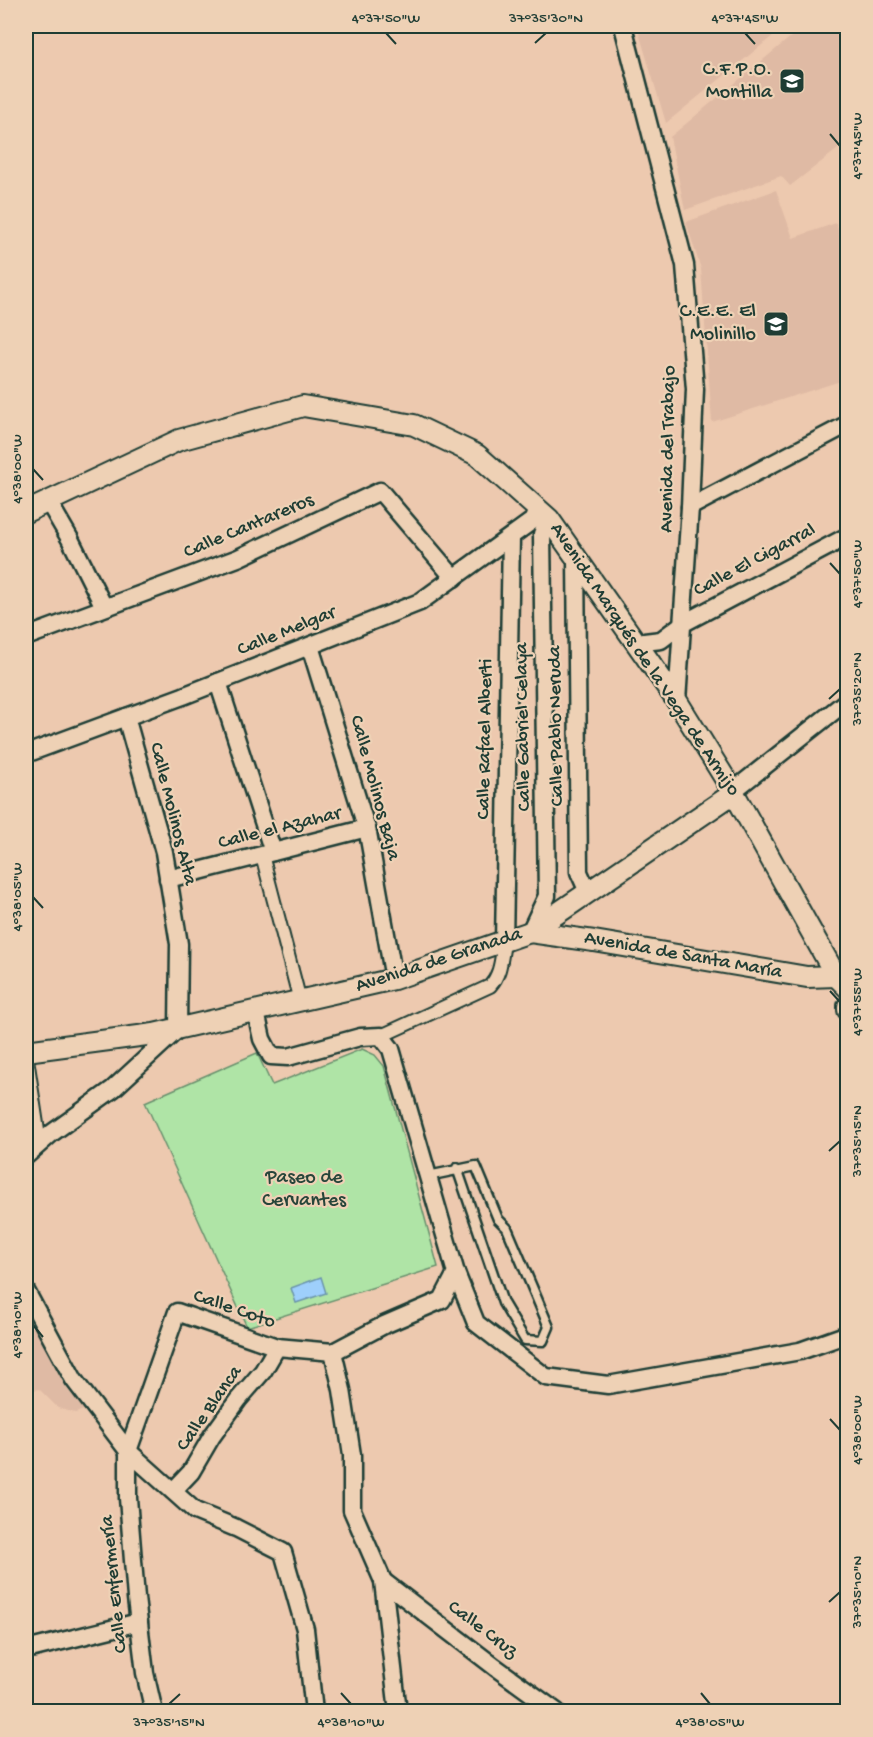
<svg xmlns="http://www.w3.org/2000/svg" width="873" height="1737" font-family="'Gochi Hand',sans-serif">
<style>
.built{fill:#dfbaa4}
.green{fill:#afe4a6;stroke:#67906d;stroke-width:1.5}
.water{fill:#9ecffb;stroke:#6b95ab;stroke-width:1.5}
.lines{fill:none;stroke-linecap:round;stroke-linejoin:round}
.service-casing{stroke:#1f3d34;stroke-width:13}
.pedestrian-casing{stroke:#1f3d34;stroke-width:16}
.minor-casing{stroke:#1f3d34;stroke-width:21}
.tertiary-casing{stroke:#1f3d34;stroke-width:24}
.service{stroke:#eed1b5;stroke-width:8}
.pedestrian{stroke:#eed1b5;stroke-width:12}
.minor{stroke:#eed1b5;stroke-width:16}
.tertiary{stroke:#eed1b5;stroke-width:20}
.ticks{fill:none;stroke:#1f3d34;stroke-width:2}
.labels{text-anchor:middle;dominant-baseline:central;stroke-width:4.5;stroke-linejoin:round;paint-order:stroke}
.poi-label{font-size:20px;fill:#1f3d34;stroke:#eed1b5;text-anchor:end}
.street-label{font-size:20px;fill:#1f3d34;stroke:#eed1b5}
.park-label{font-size:20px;fill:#26453a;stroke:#eed1b5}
.neatline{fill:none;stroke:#1f3d34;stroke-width:2}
.ticks-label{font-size:15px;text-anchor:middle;fill:#1f3d34}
</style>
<rect width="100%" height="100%" fill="#edc9af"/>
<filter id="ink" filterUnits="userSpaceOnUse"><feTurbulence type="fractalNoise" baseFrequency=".0167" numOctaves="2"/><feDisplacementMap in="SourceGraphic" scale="12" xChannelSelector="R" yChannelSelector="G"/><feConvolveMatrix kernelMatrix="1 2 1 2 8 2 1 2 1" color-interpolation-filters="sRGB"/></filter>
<g filter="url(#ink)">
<g class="built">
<path d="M637 26H785L666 123Z"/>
<path d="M804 26H847V142L790 186 781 176 685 210 670 137Z"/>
<path d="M776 190 793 238 836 223 847 256V379L712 422 701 269 686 222Z"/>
<path d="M26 1312 65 1386 84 1410 75 1413 58 1408 39 1389 26 1392Z"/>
</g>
<path class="green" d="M362 1049 375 1055 384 1066 438 1267 247 1327 145 1102 257 1053 272 1085Z"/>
<path class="water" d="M321 1277 326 1293 296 1303 291 1288Z"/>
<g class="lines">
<g class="service-casing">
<path id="service" d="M428 1176 476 1166 498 1219 507 1228 549 1327 543 1341 525 1340 503 1303 457 1168"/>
</g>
<g class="pedestrian-casing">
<g id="pedestrian">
<path d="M262 855 300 1001"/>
<path d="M381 1036 490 986C501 974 501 959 504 943"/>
<path d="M26 1052 40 1144"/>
</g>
</g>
<g class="minor-casing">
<g id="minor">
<path d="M623 26 685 265 695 389 690 507 677 701"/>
<path d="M48 501 70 539 104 607"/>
<path d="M690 507 848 424"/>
<path d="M576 558 579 872 588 892"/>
<path d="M26 637 238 558 380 491 454 578"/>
<path d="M636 643 661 640 682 624 848 536"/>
<path d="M310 646 368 833 394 979"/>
<path d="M218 682 273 852"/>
<path d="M26 754 183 696 420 602 543 513"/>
<path d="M733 791 848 700"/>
<path d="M168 879 367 828"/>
<path d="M530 932 547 896 542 534 549 519"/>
<path d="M504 943 511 537"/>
<path d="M256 1012 262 1039 271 1056 288 1057 360 1037 381 1036 391 1049 456 1273 476 1323 546 1377 608 1385 800 1351 848 1334"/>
<path d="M26 1156 52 1133 113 1089 178 1029 179 944 164 852 126 717"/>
<path d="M26 1291 74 1380 128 1451 195 1511 236 1528 283 1552 305 1629 314 1712"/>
<path d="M333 1352 342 1390 352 1455V1510L383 1581 398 1712"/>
<path d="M173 1491 191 1472 212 1436 238 1400 263 1371 277 1347"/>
<path d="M383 1581 495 1667 557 1712"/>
<path d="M26 1650 139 1622"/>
<path d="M154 1712 145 1673 136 1598 128 1498V1451L177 1312 277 1347 333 1352 384 1325 442 1300 456 1273"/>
</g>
</g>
<g class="tertiary-casing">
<g id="tertiary">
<path d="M26 512 179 440 303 406 414 425 477 455 549 519 677 701 734 793 836 976 848 988"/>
<path d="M530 932 594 941 807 977 836 976"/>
<path d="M848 1006V1010"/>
<path d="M26 1051 154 1034 394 979 530 932 734 793"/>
</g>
</g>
<use href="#service" class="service"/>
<use href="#pedestrian" class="pedestrian"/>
<use href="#minor" class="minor"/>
<use href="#tertiary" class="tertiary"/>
</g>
</g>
<path class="ticks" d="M386 33 396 44M745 33 755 44M535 43 546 33M830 134 840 146M33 469 43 480M830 563 840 574M829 699 840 689M33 897 43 908M830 991 840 1002M829 1151 840 1141M33 1325 43 1337M830 1419 840 1430M829 1602 840 1592M341 1693 351 1704M701 1693 710 1704M169 1704 180 1694"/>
<defs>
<g id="school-square" transform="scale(1.35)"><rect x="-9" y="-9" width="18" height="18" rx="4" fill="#1f3d34" stroke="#eed1b5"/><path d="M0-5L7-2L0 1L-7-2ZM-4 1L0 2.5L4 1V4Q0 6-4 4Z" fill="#fff"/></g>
</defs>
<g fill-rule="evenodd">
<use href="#school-square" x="792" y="81"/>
<use href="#school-square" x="776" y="324"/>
</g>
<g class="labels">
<g class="poi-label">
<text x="772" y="70">C.F.P.O.<tspan x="772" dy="23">Montilla</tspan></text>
<text x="756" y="312">C.E.E. El<tspan x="756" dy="23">Molinillo</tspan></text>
</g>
<g class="street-label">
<text transform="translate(669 449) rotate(-89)">Avenida del Trabajo</text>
<text transform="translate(249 527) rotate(-23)">Calle Cantareros</text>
<text transform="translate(755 561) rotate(-28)">Calle El Cigarral</text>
<text transform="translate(287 632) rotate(-22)">Calle Melgar</text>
<text transform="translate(644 660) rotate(56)">Avenida Marqués de la Vega de Armijo</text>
<text transform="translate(557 726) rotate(-91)">Calle Pablo Neruda</text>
<text transform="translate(524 727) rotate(-91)">Calle Gabriel Celaya</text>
<text transform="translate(486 739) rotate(-89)">Calle Rafael Alberti</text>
<text transform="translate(374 788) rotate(75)">Calle Molinos Baja</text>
<text transform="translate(172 814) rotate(76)">Calle Molinos Alta</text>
<text transform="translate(280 829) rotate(-14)">Calle el Azahar</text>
<text transform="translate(683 956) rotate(10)">Avenida de Santa María</text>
<text transform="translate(439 961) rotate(-18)">Avenida de Granada</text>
<text transform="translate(234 1310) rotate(19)">Calle Coto</text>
<text transform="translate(210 1409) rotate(-55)">Calle Blanca</text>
<text transform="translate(115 1584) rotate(-96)">Calle Enfermería</text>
<text transform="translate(482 1630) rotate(37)">Calle Cruz</text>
</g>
<g class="park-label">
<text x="304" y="1178">Paseo de<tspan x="304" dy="23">Cervantes</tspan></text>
</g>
</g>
<rect width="873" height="1737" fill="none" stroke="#eed1b5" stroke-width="66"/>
<rect x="33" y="33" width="807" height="1671" class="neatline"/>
<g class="ticks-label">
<text x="386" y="22">4°37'50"W</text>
<text x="546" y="22">37°35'30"N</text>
<text x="745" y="22">4°37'45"W</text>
<text transform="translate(856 146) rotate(-90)" y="5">4°37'45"W</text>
<text transform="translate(16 469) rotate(-90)" y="5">4°38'00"W</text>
<text transform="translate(856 574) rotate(-90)" y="5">4°37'50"W</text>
<text transform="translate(856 689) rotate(-90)" y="5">37°35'20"N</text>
<text transform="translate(16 897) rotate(-90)" y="5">4°38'05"W</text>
<text transform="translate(856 1002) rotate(-90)" y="5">4°37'55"W</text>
<text transform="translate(856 1141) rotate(-90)" y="5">37°35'15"N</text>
<text transform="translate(16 1325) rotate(-90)" y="5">4°38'10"W</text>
<text transform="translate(856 1430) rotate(-90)" y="5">4°38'00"W</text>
<text transform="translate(856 1592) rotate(-90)" y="5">37°35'10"N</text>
<text x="169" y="1726">37°35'15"N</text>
<text x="351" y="1726">4°38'10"W</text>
<text x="710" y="1726">4°38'05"W</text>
</g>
</svg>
